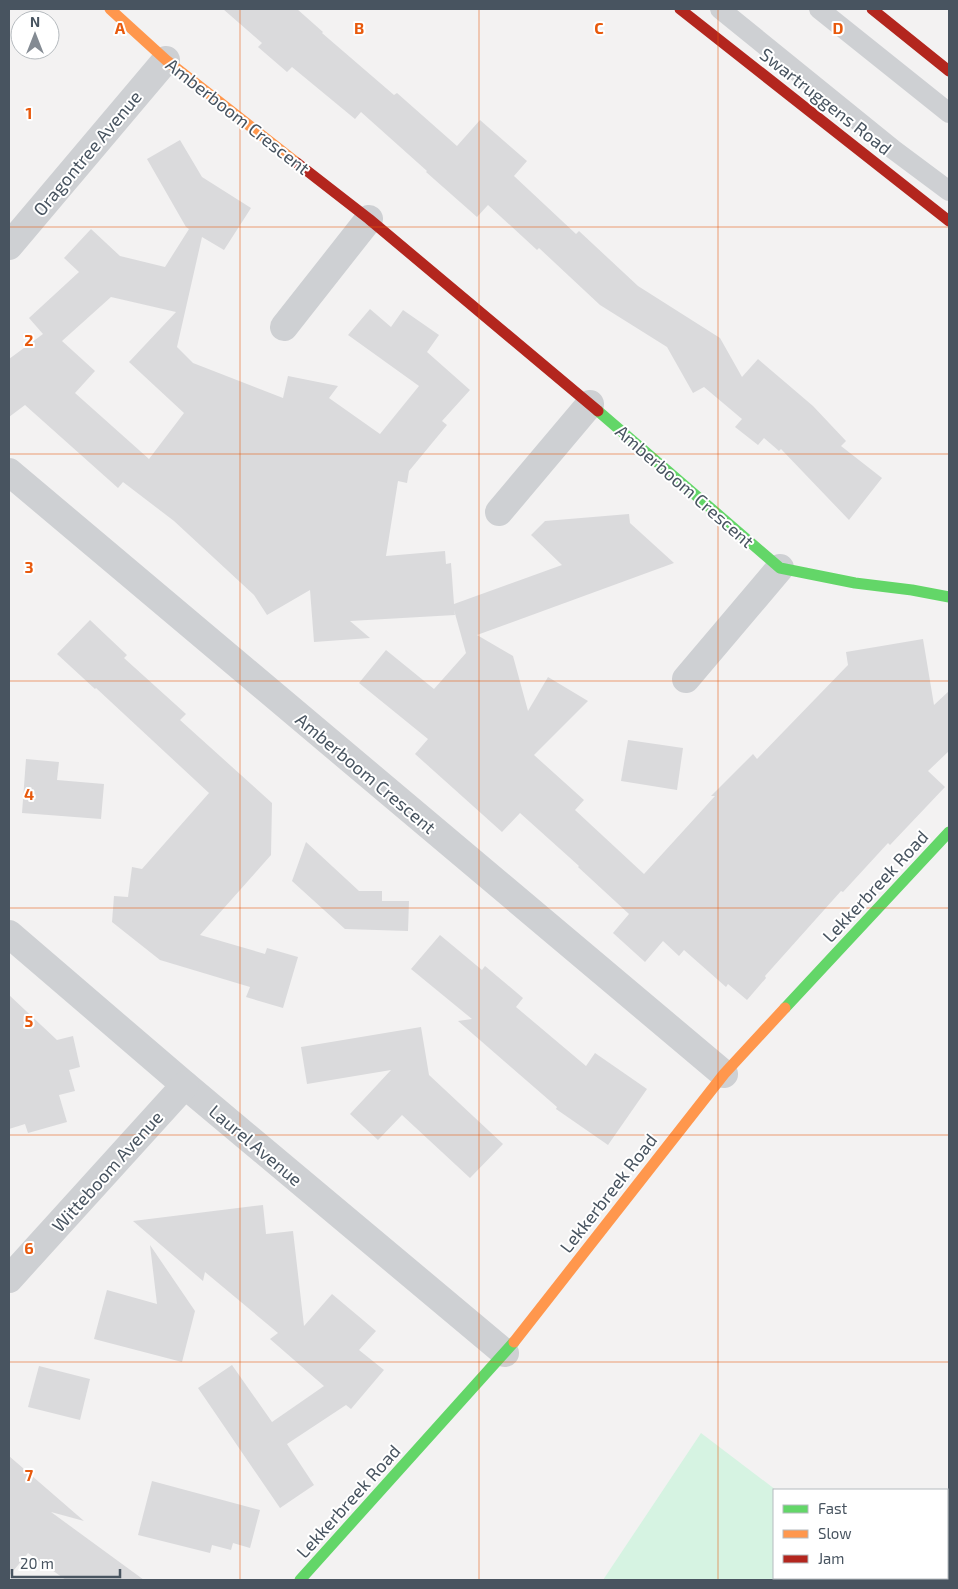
<svg xmlns="http://www.w3.org/2000/svg" width="958" height="1589" font-family="'Exo 2',sans-serif">
<style>
.green{fill:#d6f3e2}
.building{fill:#dadadc;fill-rule:evenodd}
.lines{fill:none;stroke-linecap:round;stroke-linejoin:round}
.lane{stroke:#ced0d3;stroke-width:20}
.street{stroke:#ced0d3;stroke-width:28}
.fast{stroke:#63d668;stroke-width:11}
.slow{stroke:#ff974d;stroke-width:11}
.jam{stroke:#b3261e;stroke-width:11}
.grid{fill:none;stroke:#e8590c;stroke-width:1;stroke-opacity:0.55}
.labels{text-anchor:middle;dominant-baseline:central;stroke-width:4;stroke-linejoin:round;paint-order:stroke}
.street-label{font-size:18px;fill:#485460;stroke:#fff}
.grid-label{font-size:16px;text-anchor:middle;font-weight:bold;fill:#e8590c;stroke:#fff;stroke-width:4;stroke-linejoin:round;paint-order:stroke}
</style>
<rect width="100%" height="100%" fill="#f3f2f2"/>
<path class="green" d="M701 1433 776 1490H774V1578H893L896 1580H603Z"/>
<g class="building">
<path d="M223 9H297L323 32 322 33 394 95 397 93 457 146 480 120 527 161 514 176 576 234 579 231 638 286 720 338 742 377 758 359 813 406 846 441 841 446 882 478 849 520 781 449 779 451 764 438 758 445 735 427 742 419 704 387 693 393 667 347 600 305 539 248 537 250 488 205 477 217 426 172 427 171 361 112 355 119 292 67 287 72 258 47 262 43Z"/>
<path d="M180 140 202 177 251 208 224 250 202 237 177 347 193 363 283 398 288 376 338 386 329 398 380 434 419 386 348 335 370 309 391 327 403 310 439 335 427 352 470 390 442 421 447 425 409 471 407 483 398 481 386 556 445 551 446 564 451 563 454 604 562 565 531 535 545 521 629 514 630 523 674 563 477 635 513 656 528 711 548 677 588 701 534 755 584 800 575 810 644 874 715 796H711L753 754 757 759 848 665 846 652 923 639 934 705 949 691V751L928 771 945 787 890 845 888 843 843 892 841 891 765 976 766 978 747 1000 728 984 726 987 684 950 679 956 663 941 645 962 613 933 629 914 578 867 579 866 520 813 502 832 415 754 428 739 359 683 386 650 434 689 466 653 454 610 455 615 350 621 370 638 314 642 310 590 267 615 254 595 174 521 123 482 118 488 25 405 9 417V359L43 334 29 318 79 272 64 258 91 229 120 256 165 267 189 229 186 227 147 159ZM111 297 176 312 129 362 184 413 149 459 75 393 95 371 62 341Z"/>
<path d="M90 620 127 655 124 658 186 714 180 720 272 803 271 855 200 935 265 954 267 948 298 957 283 1008 246 997 250 987 160 960 112 922 114 896 128 897 132 867 142 869 209 793 96 688 95 689 57 654Z"/>
<path d="M628 740 683 748 677 790 621 781Z"/>
<path d="M26 759 59 762 57 780 104 784 101 819 22 813Z"/>
<path d="M306 842 359 891H382V901H409L408 931 345 929 292 881Z"/>
<path d="M440 935 482 970 485 966 523 998 516 1007 586 1066 595 1053 647 1089 608 1145 556 1109 557 1107 458 1021 472 1019 411 969Z"/>
<path d="M9 995 57 1040 73 1036 80 1067 69 1070 75 1091 59 1095 67 1122 28 1133 25 1124 9 1129Z"/>
<path d="M421 1027 429 1075 503 1144 470 1178 402 1115 378 1140 350 1114 391 1070 307 1084 301 1047Z"/>
<path d="M263 1205 266 1234 293 1231 304 1326 332 1294 376 1331 359 1350 384 1370 351 1409 346 1405 287 1444 314 1485 280 1508 198 1388 232 1365 272 1422 324 1386 270 1339 278 1333 205 1272 203 1281 133 1221Z"/>
<path d="M150 1245 195 1311 182 1362 94 1339 107 1290 157 1304Z"/>
<path d="M39 1366 90 1379 80 1420 28 1407Z"/>
<path d="M9 1456 84 1521 51 1512 144 1580H66L28 1553 9 1576Z"/>
<path d="M152 1481 260 1510 250 1548 233 1543 231 1550 212 1545 210 1553 138 1535Z"/>
</g>
<g class="lines">
<g class="lane">
<path d="M720 9 894 150 949 191"/>
<path d="M819 9 949 113"/>
</g>
<g class="street">
<path d="M9 246 166 60"/>
<path d="M284 327 369 219"/>
<path d="M9 472 724 1074"/>
<path d="M499 512 590 404"/>
<path d="M686 679 780 568"/>
<path d="M9 934 185 1085 505 1353"/>
<path d="M9 1279 185 1085"/>
</g>
<g class="fast">
<path d="M598 411 780 568 855 583 912 590 949 597"/>
<path d="M785 1008 949 832"/>
<path d="M300 1580 514 1342"/>
</g>
<g class="slow">
<path d="M110 9 166 60 297 163"/>
<path d="M514 1342 724 1074 785 1008"/>
</g>
<g class="jam">
<path d="M680 9 949 221"/>
<path d="M872 9 949 71"/>
<path d="M297 163 369 219 598 411"/>
</g>
</g>
<path class="grid" d="M240 9V1580M479 9V1580M718 9V1580M9 227H949M9 454H949M9 681H949M9 908H949M9 1135H949M9 1362H949"/>
<g class="labels">
<g class="street-label">
<text transform="translate(826 101) rotate(38)">Swartruggens Road</text>
<text transform="translate(238 116) rotate(38)">Amberboom Crescent</text>
<text transform="translate(87 153) rotate(-50)">Oragontree Avenue</text>
<text transform="translate(685 486) rotate(41)">Amberboom Crescent</text>
<text transform="translate(366 773) rotate(40)">Amberboom Crescent</text>
<text transform="translate(875 886) rotate(-47)">Lekkerbreek Road</text>
<text transform="translate(256 1145) rotate(40)">Laurel Avenue</text>
<text transform="translate(107 1171) rotate(-48)">Witteboom Avenue</text>
<text transform="translate(608 1193) rotate(-52)">Lekkerbreek Road</text>
<text transform="translate(348 1501) rotate(-48)">Lekkerbreek Road</text>
</g>
</g>
<g class="grid-label">
<text x="120" y="34">A</text>
<text x="359" y="34">B</text>
<text x="599" y="34">C</text>
<text x="838" y="34">D</text>
<text x="29" y="119">1</text>
<text x="29" y="346">2</text>
<text x="29" y="573">3</text>
<text x="29" y="800">4</text>
<text x="29" y="1027">5</text>
<text x="29" y="1254">6</text>
<text x="29" y="1481">7</text>
</g>
<rect width="958" height="1589" fill="none" stroke="#485460" stroke-width="20"/>
<rect x="773" y="1489" width="175" height="90" fill="#ffffff" stroke="#b6bbbf"/>
<rect x="783" y="1505" width="25" height="8" fill="#63d668" stroke="#b6bbbf"/>
<text x="818" y="1514" font-size="15" fill="#485460">Fast</text>
<rect x="783" y="1530" width="25" height="8" fill="#ff974d" stroke="#b6bbbf"/>
<text x="818" y="1539" font-size="15" fill="#485460">Slow</text>
<rect x="783" y="1555" width="25" height="8" fill="#b3261e" stroke="#b6bbbf"/>
<text x="818" y="1564" font-size="15" fill="#485460">Jam</text>
<g transform="translate(35 35)"><circle r="24" fill="#ffffff" stroke="#b6bbbf"/>
<path d="M0-4L9 19L0 12L-9 19Z" fill="#848b93"/>
<text y="-8" font-size="14" font-weight="bold" text-anchor="middle" fill="#485460">N</text>
</g>
<path d="M12 1569v8h108v-8" fill="none" stroke="#485460" stroke-width="2.5"/>
<text x="20" y="1569" font-size="15" fill="#485460" stroke="#ffffff" stroke-width="4" paint-order="stroke">20 m</text>
</svg>
